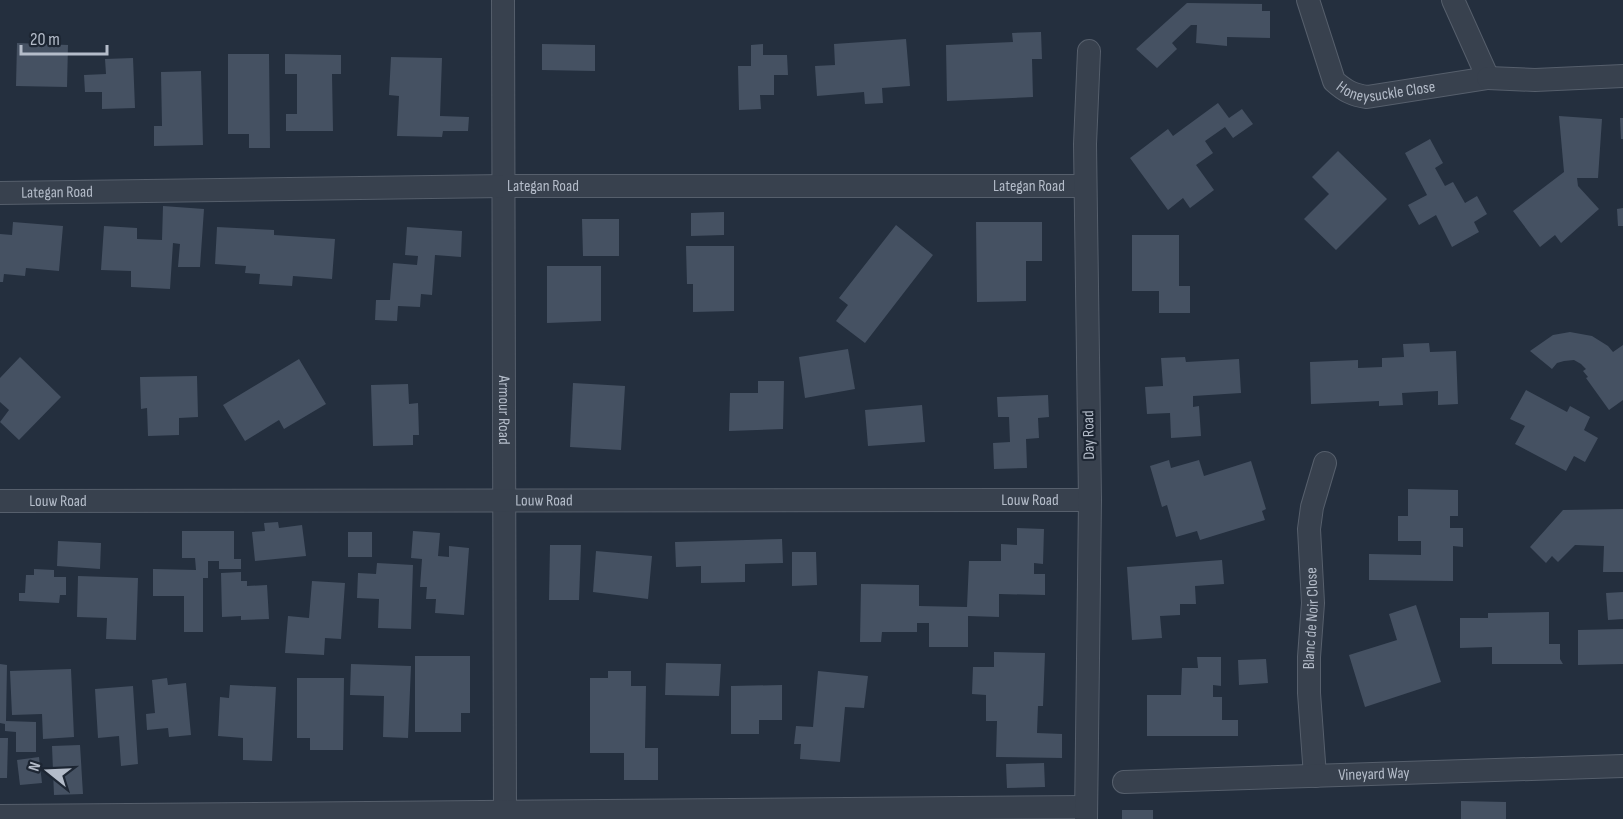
<svg xmlns="http://www.w3.org/2000/svg" width="1623" height="819" font-family="'Sofia Sans Condensed',sans-serif">
<style>
.building{fill:#455162}
.lines{fill:none;stroke-linecap:round;stroke-linejoin:round}
.street-casing{stroke:#565f6c;stroke-width:24}
.street{stroke:#38414e;stroke-width:22}
.labels{text-anchor:middle;dominant-baseline:central;stroke-width:4.5;stroke-linejoin:round;paint-order:stroke}
.street-label{font-size:16px;fill:#b4bcc9;stroke:#1d2633}
</style>
<rect width="100%" height="100%" fill="#242f3e"/>
<g class="building">
<path d="M1187 3 1262 4V11H1270V38L1227 37V46L1196 43 1197 25H1191L1172 43 1177 49 1157 68 1136 49Z"/>
<path d="M1041 32 1042 59H1032L1033 97 947 101 946 45 1013 42 1012 33Z"/>
<path d="M906 39 910 86 882 88 883 103 865 104 864 92 817 96 815 66 835 65 834 44Z"/>
<path d="M17 43 68 45 67 87 16 86Z"/>
<path d="M542 44 595 45V71L542 70Z"/>
<path d="M763 44V55H787L788 75H774V95H760L761 109 739 110 738 66H751V45Z"/>
<path d="M228 54H269L270 148H249V134H228Z"/>
<path d="M285 54 341 55V74H332L333 131H286V114H297V74H285Z"/>
<path d="M391 57 442 58 440 116 469 117 468 131H443L442 137 397 136 399 96 389 95Z"/>
<path d="M133 58 135 108 102 109V92H85L84 75 106 74 105 59Z"/>
<path d="M201 71 203 145 154 146V126H162L161 72Z"/>
<path d="M1218 103 1229 118 1242 109 1253 124 1233 138 1225 127 1205 141 1213 153 1196 165 1214 190 1190 208 1183 198 1168 210 1130 158 1168 129 1173 136Z"/>
<path d="M1559 116 1602 119 1598 178H1577L1578 186 1599 209 1561 243 1555 235 1540 247 1513 211 1564 172Z"/>
<path d="M1620 118H1623V139H1621Z"/>
<path d="M1430 139 1443 163 1435 168 1445 186 1453 182 1465 203 1477 196 1487 214 1474 222 1479 232 1452 247 1436 215 1419 225 1408 205 1427 195 1405 153Z"/>
<path d="M1338 151 1387 199 1336 250 1304 219 1329 194 1312 177Z"/>
<path d="M163 206 204 209 200 267H178L180 244 173 243 170 289 131 287V271L101 270 104 226 137 228V239L162 240Z"/>
<path d="M1623 208V226H1618L1617 209Z"/>
<path d="M724 212V235L691 236V213Z"/>
<path d="M582 219H619V256H583Z"/>
<path d="M13 222 63 226 59 271 26 268 25 276 4 274 3 282H0V234L12 235Z"/>
<path d="M976 222H1042V261H1026V301L977 302Z"/>
<path d="M896 225 933 255 865 343 836 321 848 305 839 298Z"/>
<path d="M217 227 274 230V235L335 239 332 279 293 276 292 286 259 284 260 274 245 273 246 266 215 264Z"/>
<path d="M407 227 462 231 461 257 435 255 432 295 421 294 420 307 398 306 397 321 375 320 376 300H390L393 263 417 265 418 256 405 255Z"/>
<path d="M1132 235H1179V286H1190V313H1159V291H1132Z"/>
<path d="M686 246H734V311L693 312V284H687Z"/>
<path d="M547 266H601V321L547 323Z"/>
<path d="M1570 332 1592 336 1608 346 1613 352 1623 345V400L1609 410 1586 378 1588 377 1583 371 1586 369 1581 364 1574 360 1564 361 1557 363 1552 369 1530 351 1553 335Z"/>
<path d="M1429 343 1430 352 1456 351 1458 404 1438 405V391L1402 393 1403 405 1379 406V401L1311 404 1310 362 1358 360V368L1382 367V358L1404 357 1403 344Z"/>
<path d="M848 349 855 389 805 398 799 357Z"/>
<path d="M20 357 61 397 19 440 0 422 9 410 0 402V378Z"/>
<path d="M1185 357 1186 362 1239 359 1241 393 1193 396V407L1199 406 1201 436 1171 438 1170 413 1147 414 1145 387 1163 386 1161 358Z"/>
<path d="M299 359 326 404 284 429 279 420 245 441 223 405Z"/>
<path d="M197 376 198 417 179 418V435L148 436 147 408 141 409 140 377Z"/>
<path d="M758 381H784L783 429 729 431 730 393H758Z"/>
<path d="M573 383 625 386 621 450 570 447Z"/>
<path d="M408 384 409 404 418 403 419 435H413V445L373 446 371 385Z"/>
<path d="M1526 390 1567 412 1570 406 1590 417 1584 430 1598 438 1585 462 1574 456 1566 471 1515 444 1525 426 1510 419Z"/>
<path d="M1048 395 1049 417 1038 418 1039 438 1026 439 1027 468 994 469 993 443 1010 442 1009 417H998L997 397Z"/>
<path d="M922 405 925 442 868 446 865 410Z"/>
<path d="M1169 460 1171 468 1199 460 1204 476 1251 461 1266 509 1262 511 1265 520 1200 540 1197 531 1176 537 1167 505 1162 507 1150 466Z"/>
<path d="M1408 489 1458 490V516H1450V528H1463V547L1453 546V581L1369 580V554L1421 555V541H1398V516H1408Z"/>
<path d="M1623 509V572H1603L1604 546 1575 545 1558 562 1552 556 1546 563 1530 547 1563 510Z"/>
<path d="M278 522 279 528 302 525 306 556 255 561 252 532 265 531 264 523Z"/>
<path d="M1017 528 1044 529 1043 564 1034 563V574H1045V595L999 594V617L968 616V647H929V623H917V632H882L881 642H860L861 584 919 585V606L967 607 969 561H1001V544L1017 545Z"/>
<path d="M182 531H234V559H241V569H219V561H208V578H203V632H184V596H153V569L196 570 195 558H182Z"/>
<path d="M413 531 440 533 438 556 449 557V546L469 548 464 615 435 613 436 599H426L427 587H420L422 559 411 558Z"/>
<rect x="348" y="532" width="24" height="25"/>
<path d="M782 539 783 563 745 564V582L701 583V566L676 567 675 542Z"/>
<path d="M58 541 101 543 100 569 57 566Z"/>
<path d="M550 545H581L579 600H549Z"/>
<path d="M596 551 652 556 648 599 593 592Z"/>
<path d="M792 552H816L817 585 792 586Z"/>
<path d="M1222 560 1224 584 1195 586 1196 604H1180V615L1160 616 1162 638 1132 640 1127 567Z"/>
<path d="M377 563 413 565 411 629 378 628 379 599 357 598 358 573 376 574Z"/>
<path d="M34 569 54 570V577H66V595H60L59 603 19 601V593H25L26 575H34Z"/>
<path d="M241 572V581H247V586L267 585 269 619 241 620V616L222 617 221 573Z"/>
<path d="M78 576 138 578 136 640 106 639 107 618 77 617Z"/>
<path d="M312 581 345 583 341 639 325 638 324 655 285 653 288 616 309 618Z"/>
<path d="M1623 592V619L1608 620 1606 593Z"/>
<path d="M1416 605 1441 682 1365 707 1349 655 1397 640 1389 614Z"/>
<path d="M1549 612V644H1560V659L1563 664H1492V647L1460 648V618H1488V613Z"/>
<path d="M1623 629V664L1578 665V630Z"/>
<path d="M994 652 1045 653 1043 706H1038L1037 733 1062 734V758L996 757 997 721H986V695L972 694 973 667H994Z"/>
<path d="M415 656H470V713H461V732H415Z"/>
<path d="M1197 657H1221V686L1213 685V697H1222V720H1238V736H1147V695H1181L1182 668H1198Z"/>
<path d="M1266 659 1268 683 1239 685 1238 660Z"/>
<path d="M666 663 721 664 719 696 665 695Z"/>
<path d="M0 664 7 665 6 721 36 722V752H16V732L5 731V724L0 723Z"/>
<path d="M351 664 411 666 408 738 383 737 384 696 350 695Z"/>
<path d="M71 669 74 737 43 739 42 714 12 715 10 671Z"/>
<path d="M608 671H631V686H646L645 748H658V780H624V753H590V678H608Z"/>
<path d="M818 671 868 676 864 708 845 707 840 762 800 759 801 744H794L796 726 813 727Z"/>
<path d="M167 678 168 685 186 683 191 735 169 737 168 728 147 730 146 714 155 713 152 680Z"/>
<path d="M297 678H344L343 750H310V738H297Z"/>
<path d="M230 685 276 687 272 761 243 760V738L218 736 220 697 229 698Z"/>
<path d="M782 685V720H759V734H731V686Z"/>
<path d="M133 686 138 764 121 766 119 736 98 738 95 689Z"/>
<path d="M0 738H8L7 778H0Z"/>
<path d="M80 745 83 794 54 795 52 746Z"/>
<path d="M39 757 42 783 20 785 17 760Z"/>
<path d="M1044 763 1045 787 1007 788 1006 764Z"/>
<path d="M1461 801 1506 802V819H1461Z"/>
<rect x="1122" y="810" width="31" height="9"/>
</g>
<g class="lines">
<g class="street-casing">
<g id="street">
<path id="s1" d="M503 0 505 819"/>
<path id="s2" d="M1308 0 1334 81C1345 91 1353 95 1367 97L1488 78 1453 0"/>
<path d="M1488 78 1535 80 1623 76"/>
<path id="s3" d="M0 193 503 186H1085"/>
<path id="s4" d="M0 501 1090 500"/>
<path id="s5" d="M1315 776 1309 693V657L1313 603 1309 529 1312 507 1325 463"/>
<path id="s6" d="M1124 782 1623 766"/>
<path d="M0 816 1086 807"/>
<path d="M1086 819 1090 500 1085 144 1089 51"/>
</g>
</g>
<use href="#street" class="street"/>
</g>
<g class="labels">
<g class="street-label">
<text stroke="none"><textPath href="#s2" startOffset="141">Honeysuckle Close</textPath></text>
<text stroke="none"><textPath href="#s3" startOffset="543">Lategan Road</textPath></text>
<text stroke="none"><textPath href="#s3" startOffset="1029">Lategan Road</textPath></text>
<text stroke="none"><textPath href="#s3" startOffset="57">Lategan Road</textPath></text>
<text stroke="none"><textPath href="#s1" startOffset="410">Armour Road</textPath></text>
<text transform="translate(1089 435) rotate(-91)">Day Road</text>
<text stroke="none"><textPath href="#s4" startOffset="1030">Louw Road</textPath></text>
<text stroke="none"><textPath href="#s4" startOffset="544">Louw Road</textPath></text>
<text stroke="none"><textPath href="#s4" startOffset="58">Louw Road</textPath></text>
<text stroke="none"><textPath href="#s5" startOffset="158">Blanc de Noir Close</textPath></text>
<text stroke="none"><textPath href="#s6" startOffset="250">Vineyard Way</textPath></text>
</g>
</g>
<g transform="translate(48 771) rotate(288)" stroke="#1d2633" stroke-width="4.5" paint-order="stroke">
<path d="M0-4.5L10 22L0 15L-10 22Z" fill="#b4bcc9"/>
<text y="-9" font-size="16" font-weight="bold" text-anchor="middle" fill="#b4bcc9">N</text>
</g>
<path d="M21 45v9h86v-9" fill="none" stroke="#b4bcc9" stroke-width="3"/>
<text x="30" y="45" font-size="18" fill="#b4bcc9" stroke="#1d2633" stroke-width="4.5" paint-order="stroke">20 m</text>
</svg>
